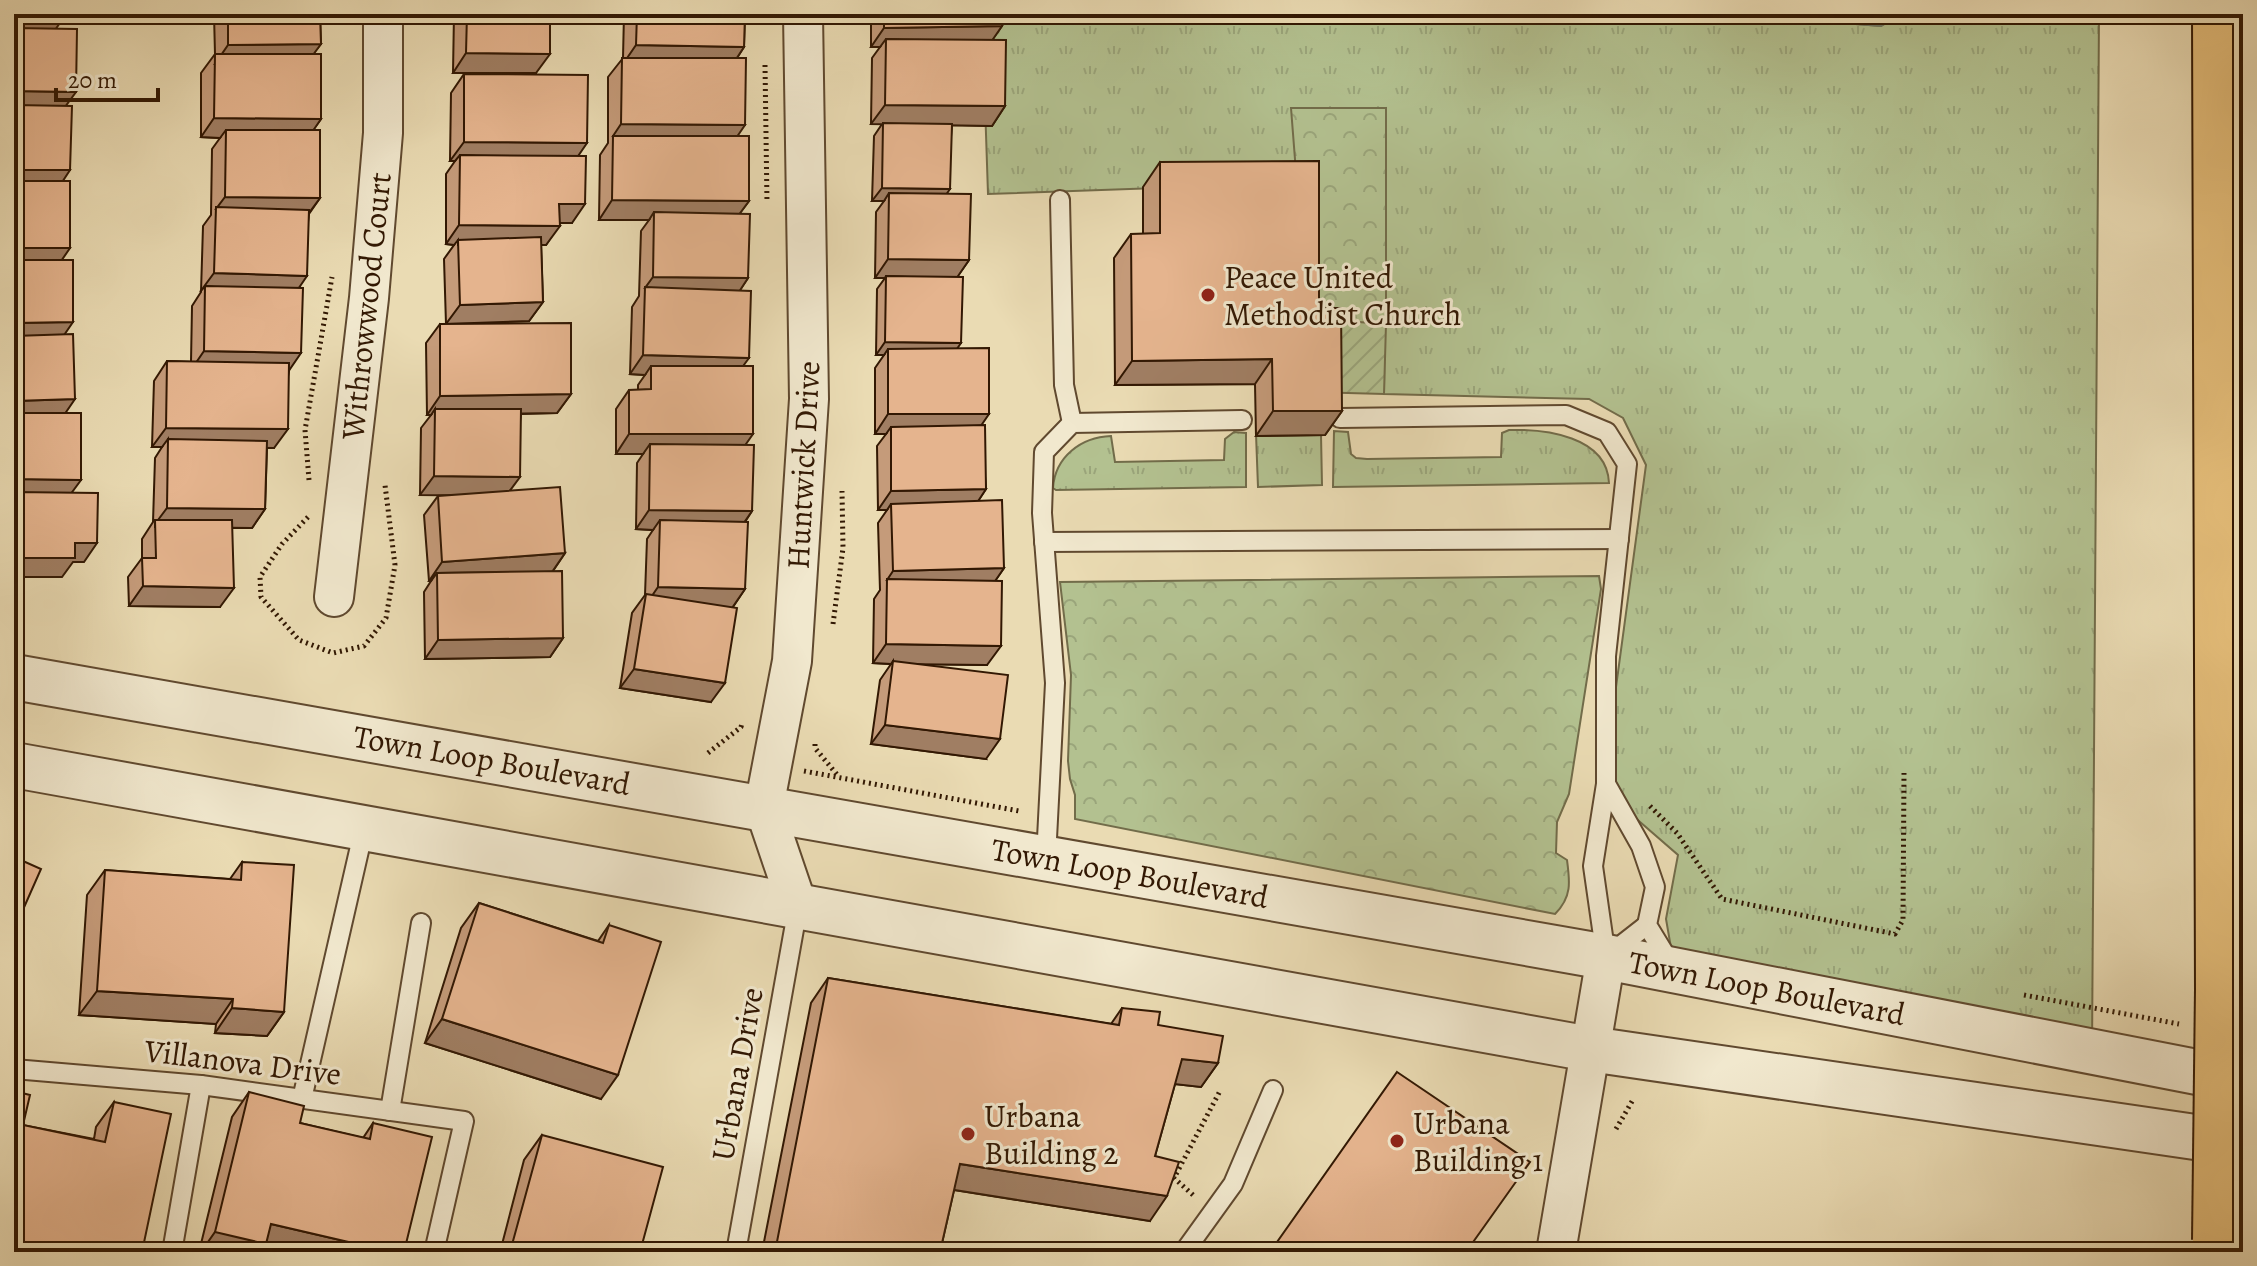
<svg xmlns="http://www.w3.org/2000/svg" width="2257" height="1266" font-family="Alegreya,serif">
<style>
.grass{fill:url(#grass-tufts);stroke:#726c4a;stroke-width:2}
.park{fill:url(#park-crowns);stroke:#726c4a;stroke-width:2}
.garden{fill:url(#garden-furrows);stroke:#726c4a;stroke-width:2}
.water{fill:#98bbac;stroke:#6f7a68;stroke-width:2}
.lines{fill:none;stroke-linecap:round;stroke-linejoin:round}
.service-casing{stroke:#60492f;stroke-width:22}
.minor-casing{stroke:#60492f;stroke-width:42}
.tertiary-casing{stroke:#60492f;stroke-width:48}
.motorway-casing{stroke:#321803;stroke-width:48}
.path{stroke:#321803;stroke-width:5;stroke-dasharray:2 4;stroke-linecap:butt}
.service{stroke:#f1e8ce;stroke-width:18}
.minor{stroke:#f1e8ce;stroke-width:38}
.tertiary{stroke:#f1e8ce;stroke-width:44}
.motorway{stroke:#e5be7a;stroke-width:44}
.motorway-bridge-casing{stroke:#321803;stroke-width:48;stroke-linecap:butt}
.motorway-bridge{stroke:#e5be7a;stroke-width:44}
.wall{fill:#c59b7a;stroke:#321803;stroke-width:2}
.shaded-wall{fill:#a07e63;stroke:#321803;stroke-width:2}
.building{fill:#e5b48e;stroke:#321803;stroke-width:2}
.poi-dot{fill:#8f2418;stroke:#f1e8ce;stroke-width:3}
.labels{text-anchor:middle;dominant-baseline:central;stroke-width:6;stroke-linejoin:round;paint-order:stroke}
.poi-label{font-size:32px;fill:#321803;stroke:#f1e8ce;text-anchor:start}
.street-label{font-size:32px;fill:#321803;stroke:#f1e8ce}
</style>
<defs>
<pattern id="grass-tufts" width="24" height="20" patternUnits="userSpaceOnUse" patternTransform="scale(2)"><rect width="24" height="20" fill="#b3c190"/><path d="M3 7l-1-3M5 7V3M7 7l1-3M15 17l-1-3M17 17v-4M19 17l1-3" fill="none" stroke="#9aa57b"/></pattern>
<pattern id="park-crowns" width="20" height="18" patternUnits="userSpaceOnUse" patternTransform="scale(2)"><rect width="20" height="18" fill="#b3c190"/><path d="M2 6a3 3 0 1 1 6 0M12 15a3 3 0 1 1 6 0" fill="none" stroke="#9aa57b"/></pattern>
<pattern id="garden-furrows" width="10" height="10" patternUnits="userSpaceOnUse" patternTransform="scale(2)"><rect width="10" height="10" fill="#b3c190"/><path d="M-1 1l2-2M0 10L10 0M9 11l2-2" fill="none" stroke="#9aa57b"/></pattern>
</defs>
<rect width="100%" height="100%" fill="#eadbb3"/>
<filter id="stains"><feTurbulence type="fractalNoise" baseFrequency=".0025" numOctaves="4"/><feColorMatrix values="0 0 0 0 .2 0 0 0 0 .09 0 0 0 0 .02 0 0 0 .5 -.17"/></filter>
<radialGradient id="worn" r=".72"><stop offset=".6" stop-color="#630" stop-opacity="0"/><stop offset="1" stop-color="#630" stop-opacity=".3"/></radialGradient>
<g class="grass">
<path d="M982 14H1727L1881 26 1901 14H2099L2092 1051 1675 971 1666 919 1678 855 1632 815 1606 784 1611 724 1646 465 1623 418 1589 399 1384 394 1386 109 1297 183 988 194Z"/>
<path d="M1509 430C1545 429 1607 436 1609 483L1333 487 1334 431 1348 432 1351 454 1356 458 1367 459 1501 457 1502 433Z"/>
<path d="M1234 432 1246 433V487L1056 490 1053 488C1055 457 1081 437 1111 436L1115 462 1224 460 1225 439Z"/>
<path d="M1256 434 1321 435 1322 485 1258 487Z"/>
</g>
<g class="park">
<path d="M1291 108H1386V324L1308 326Z"/>
<path d="M1599 576 1601 589 1569 794 1557 822 1556 853 1567 860C1570 882 1572 897 1555 914L1075 819V795L1070 779 1068 761 1071 675 1060 582Z"/>
</g>
<path class="garden" d="M1301 318 1386 324 1384 394 1311 392Z"/>
<path class="water" d="M1727 14H1901L1881 26Z"/>
<g class="lines">
<g class="service-casing">
<g id="service">
<path d="M1060 200 1064 385 1072 423"/>
<path d="M1340 418 1566 415 1607 432 1627 464 1606 656V784L1593 866 1606 957 1647 925"/>
<path d="M1044 542 1619 539"/>
<path d="M1606 784 1641 846 1655 887 1647 925 1672 966"/>
<path d="M1046 858 1055 683 1042 513 1044 452 1072 423 1242 420"/>
<path d="M14 1069 201 1085 464 1121 434 1252"/>
<path d="M302 1099 364 829"/>
<path d="M390 1111 421 923"/>
<path d="M172 1252 201 1085"/>
<path d="M736 1252 798 907"/>
<path d="M1184 1252 1233 1184 1273 1090"/>
</g>
</g>
<g class="minor-casing">
<g id="minor">
<path d="M334 597 369 298 383 133V14"/>
<path d="M798 907 764 807 792 661 809 399 803 14"/>
<path d="M1556 1252 1606 957"/>
</g>
</g>
<g class="tertiary-casing">
<g id="tertiary">
<path d="M14 677 1606 957 2243 1081"/>
<path d="M14 765 1590 1049 2243 1144"/>
</g>
</g>
<g class="motorway-casing">
<path id="motorway" d="M2215 14 2218 989"/>
</g>
<g class="path">
<path d="M765 65 767 203"/>
<path d="M309 480 305 430 332 277"/>
<path d="M308 517 282 544 260 577 261 597 299 640 333 653 364 646 386 618 395 565 385 485"/>
<path d="M833 624 843 548 842 491"/>
<path d="M815 744V748L839 777"/>
<path d="M708 753 741 727 742 723"/>
<path d="M804 771 1019 811"/>
<path d="M1650 806 1677 833 1722 899 1895 934 1903 920 1904 773"/>
<path d="M2024 995 2179 1024"/>
<path d="M1616 1129 1634 1098"/>
<path d="M1193 1195 1174 1178 1220 1091"/>
</g>
<use href="#service" class="service"/>
<use href="#minor" class="minor"/>
<use href="#tertiary" class="tertiary"/>
<use href="#motorway" class="motorway"/>
<g class="motorway-bridge-casing">
<path id="motorway-bridge" d="M2215 1240 2218 989"/>
</g>
<use href="#motorway-bridge" class="motorway-bridge"/>
</g>
<g class="wall">
<path d="M214 14H320L321 44 313 54 321 119 313 130 320 198 309 214 289 371 274 448H267L265 509 252 528H232L220 607 129 606 128 577 142 558V539L153 522 155 458 162 447H152L154 381 167 361 191 362 192 306 201 292 203 226 211 215 212 149 220 138 201 137V73L215 54Z"/>
<path d="M454 14H550L536 73H453Z"/>
<path d="M624 14H745L744 47 737 58V136L749 201 740 213 748 278 740 290 745 445 752 511 745 522V589L733 607 711 702 620 688 632 613 645 595 647 539 653 530 636 529 637 463 643 454H616V409L629 390H638V385L645 375 630 374 632 307 639 296 641 231 649 220H599L600 155 608 143V77L623 58Z"/>
<path d="M871 14H1002V26L992 40 1005 106 992 126 952 125 946 194 969 260 957 277 958 349 981 426 986 489 978 501 1004 568 995 581 987 665 920 664 986 759 871 744 880 680 891 664 873 663 874 599 880 590 878 523 887 510H878L877 446 886 434H875V368L884 355H876L877 289 885 278H875L876 212 884 201H872L874 136 882 124H871L872 58 880 47H871Z"/>
<path d="M464 74 578 156 572 223H560L546 245H541L543 302 529 321 446 324 444 259 454 245 446 244V174L455 161H450L451 93Z"/>
<path d="M1160 162 1319 308 1342 411 1325 435 1256 436 1255 384 1115 385 1114 258 1131 234H1143V187Z"/>
<path d="M440 324 571 394 557 413 521 414 510 490 565 553 553 571 563 638 550 657 425 659 424 592 431 581H429L424 515 438 496 444 495H420L421 428 431 415H427L426 343Z"/>
<path d="M242 862 284 1012 267 1036 215 1033 216 1024 79 1015 87 895 105 870 230 879Z"/>
<path d="M479 903 598 941 609 925 601 1099 425 1043 461 928Z"/>
<path d="M828 978 1111 1024 1122 1008 1158 1025 1218 1063 1201 1087 1175 1084 1155 1156 1150 1221 954 1190 940 1252H762L811 1003Z"/>
<path d="M249 1092 300 1123 363 1138 373 1123 404 1252H268L262 1250 260 1252H199L232 1117Z"/>
<path d="M114 1102 142 1252 23 1125 94 1139 96 1127Z"/>
<path d="M542 1135 640 1252H500L524 1160Z"/>
</g>
<g class="shaded-wall">
<path d="M14 14H66L53 33 14 32Z"/>
<path d="M1002 26 989 45 886 39 880 47H871L884 28Z"/>
<path d="M321 44 307 63 215 64 228 45Z"/>
<path d="M636 45 744 47 731 67 623 64Z"/>
<path d="M466 53 550 54 536 73H453Z"/>
<path d="M14 91 76 92 62 111 14 110Z"/>
<path d="M885 105 1005 106 992 126 871 124Z"/>
<path d="M214 118 321 119 308 138 226 130 220 138 201 137Z"/>
<path d="M621 124 745 125 732 144 613 136Z"/>
<path d="M464 142 587 143 574 162 460 155 455 161H450Z"/>
<path d="M14 170H70L57 190 14 189Z"/>
<path d="M882 188 950 189 941 202 889 193 884 201H872Z"/>
<path d="M225 197 320 198 306 217 216 209Z"/>
<path d="M612 200 749 201 735 220 654 212 649 220H599Z"/>
<path d="M559 204H585L572 223H546Z"/>
<path d="M459 225 560 226 546 245H458V240L454 245 446 244Z"/>
<path d="M14 248H70L57 267H14Z"/>
<path d="M888 259 969 260 956 279 886 276 885 278H875Z"/>
<path d="M214 273 307 276 294 295 205 286 200 292Z"/>
<path d="M653 277 748 278 735 298 645 288Z"/>
<path d="M543 302 529 321 446 324 460 305Z"/>
<path d="M73 322 60 341 14 342V323Z"/>
<path d="M885 342 961 343 952 356 888 349 884 355H876Z"/>
<path d="M204 351 301 353 288 372 191 370Z"/>
<path d="M643 355 749 358 735 377 651 366 645 375 630 374Z"/>
<path d="M1272 359 1255 384 1115 385 1132 361Z"/>
<path d="M571 394 557 413 435 415V409L431 415H427L440 396Z"/>
<path d="M75 399 62 418 14 420V401Z"/>
<path d="M1273 411H1342L1325 435 1256 436Z"/>
<path d="M888 414H989L976 433 891 427 886 434H875Z"/>
<path d="M166 428 288 429 274 448 168 447V439L162 447H152Z"/>
<path d="M629 434H753L739 454 650 444 643 454H616Z"/>
<path d="M434 476 520 477 506 496 420 495Z"/>
<path d="M14 479 81 480 67 499 14 498Z"/>
<path d="M986 489 973 509 891 504 887 510H878L891 491Z"/>
<path d="M167 508 265 509 252 528 155 527V524Z"/>
<path d="M649 510 752 511 739 530 660 520 653 530 636 529Z"/>
<path d="M75 543H97L84 562H73L62 577H14V558Z"/>
<path d="M565 553 552 572 437 573 431 581H429L442 562Z"/>
<path d="M1004 568 991 587 887 580 893 571Z"/>
<path d="M143 586 234 588 220 607 129 606Z"/>
<path d="M658 587 745 589 732 608 645 606Z"/>
<path d="M563 638 550 657 425 659 438 640Z"/>
<path d="M886 644 1001 646 987 665 893 664V661L891 664 873 663Z"/>
<path d="M634 669 725 683 711 702 620 688Z"/>
<path d="M885 725 1000 739 986 759 871 744Z"/>
<path d="M97 991 233 999 216 1024 79 1015Z"/>
<path d="M232 1008 284 1012 267 1036 215 1033Z"/>
<path d="M442 1019 618 1075 601 1099 425 1043Z"/>
<path d="M1182 1059 1218 1063 1201 1087 1165 1083Z"/>
<path d="M960 1164 1167 1196 1150 1221 942 1188Z"/>
<path d="M271 1224 353 1243 347 1252H268L262 1250 260 1252H201L215 1232Z"/>
<path d="M14 1243 60 1252H14Z"/>
</g>
<g class="building">
<path d="M228 14H320L321 44 228 45Z"/>
<path d="M467 14H550V54L466 53Z"/>
<path d="M637 14H745L744 47 636 45Z"/>
<path d="M884 14H1002V26L884 28Z"/>
<path d="M14 28 77 29 76 92 14 91Z"/>
<path d="M886 39 1006 40 1005 106 885 105Z"/>
<path d="M215 54H321V119L214 118Z"/>
<path d="M622 58H746L745 125 621 124Z"/>
<path d="M464 74 588 75 587 143 464 142Z"/>
<path d="M14 105 72 106 70 170H14Z"/>
<path d="M883 123 952 124 950 189 882 188Z"/>
<path d="M226 130H320V198L225 197Z"/>
<path d="M613 136H749V201L612 200Z"/>
<path d="M460 155 586 156 585 204H559L560 226 459 225Z"/>
<path d="M1319 161V308H1341L1342 411H1273L1272 359 1132 361 1131 234 1160 233V162Z"/>
<rect x="14" y="181" width="56" height="67"/>
<path d="M889 193 971 194 969 260 888 259Z"/>
<path d="M216 207 309 210 307 276 214 273Z"/>
<path d="M654 212 750 214 748 278 653 277Z"/>
<path d="M541 237 543 302 460 305 458 240Z"/>
<path d="M14 260H73V322L14 323Z"/>
<path d="M886 276 963 277 961 343 885 342Z"/>
<path d="M205 286 303 288 301 353 204 351Z"/>
<path d="M645 287 751 291 749 358 643 355Z"/>
<path d="M571 323V394L440 396V324Z"/>
<path d="M73 334 75 399 14 401V336Z"/>
<path d="M989 348V414H888V349Z"/>
<path d="M167 361 289 363 288 429 166 428Z"/>
<path d="M651 366H753V434H629V390L651 389Z"/>
<path d="M435 409H521L520 477 434 476Z"/>
<path d="M14 413H81V480L14 479Z"/>
<path d="M985 425 986 489 891 491V427Z"/>
<path d="M168 439 267 441 265 509 167 508Z"/>
<path d="M650 444 754 445 752 511 649 510Z"/>
<path d="M560 487 565 553 442 562 438 496Z"/>
<path d="M14 492 98 493 97 543H75V558H14Z"/>
<path d="M1002 500 1004 568 893 571 891 504Z"/>
<path d="M155 520H232L234 588 143 586 142 558H156Z"/>
<path d="M660 520 748 522 745 589 658 587Z"/>
<path d="M562 571 563 638 438 640 437 573Z"/>
<path d="M887 579 1002 581 1001 646 886 644Z"/>
<path d="M646 594 737 608 725 683 634 669Z"/>
<path d="M893 661 1008 675 1000 739 885 725Z"/>
<path d="M14 857 41 869 14 930Z"/>
<path d="M242 862 294 865 284 1012 232 1008 233 999 97 991 105 870 241 880Z"/>
<path d="M479 903 603 943 609 925 661 942 618 1075 442 1019Z"/>
<path d="M828 978 1119 1025 1122 1008 1160 1012 1158 1025 1223 1036 1218 1063 1182 1059 1155 1156 1179 1162 1167 1196 960 1164 940 1252H775Z"/>
<path d="M1397 1072 1530 1162 1466 1252H1270Z"/>
<path d="M14 1091 30 1095 23 1125 105 1142 114 1102 171 1114 142 1252H60L14 1243Z"/>
<path d="M249 1092 304 1106 300 1123 370 1139 373 1123 432 1137 404 1252H351L353 1243 271 1224 266 1244 215 1232Z"/>
<path d="M542 1135 663 1167 640 1252H510Z"/>
</g>
<g class="poi-dot">
<circle cx="1208" cy="295" r="8"/>
<circle cx="968" cy="1134" r="8"/>
<circle cx="1397" cy="1141" r="8"/>
</g>
<g class="labels">
<g class="poi-label">
<text x="1224" y="277">Peace United<tspan x="1224" dy="37">Methodist Church</tspan></text>
<text x="984" y="1116">Urbana<tspan x="984" dy="37">Building 2</tspan></text>
<text x="1413" y="1123">Urbana<tspan x="1413" dy="37">Building 1</tspan></text>
</g>
<g class="street-label">
<text transform="translate(366 306) rotate(-84)">Withrowwood Court</text>
<text transform="translate(803 465) rotate(-87)">Huntwick Drive</text>
<text transform="translate(492 760) rotate(10)">Town Loop Boulevard</text>
<text transform="translate(1130 873) rotate(10)">Town Loop Boulevard</text>
<text transform="translate(1767 988) rotate(11)">Town Loop Boulevard</text>
<text transform="translate(243 1062) rotate(7)">Villanova Drive</text>
<text transform="translate(737 1074) rotate(-80)">Urbana Drive</text>
</g>
</g>
<rect width="2257" height="1266" fill="none" stroke="#eadbb3" stroke-width="48"/>
<rect x="16" y="16" width="2225" height="1234" fill="none" stroke="#321803" stroke-width="4"/>
<rect x="24" y="24" width="2209" height="1218" fill="none" stroke="#321803" stroke-width="2"/>
<path d="M56 88v12h102v-12" fill="none" stroke="#321803" stroke-width="4"/>
<text x="68" y="88" font-size="24" fill="#321803" stroke="#f1e8ce" stroke-width="6" paint-order="stroke">20 m</text>
<rect width="100%" height="100%" filter="url(#stains)"/>
<rect width="100%" height="100%" fill="url(#worn)"/>
</svg>
